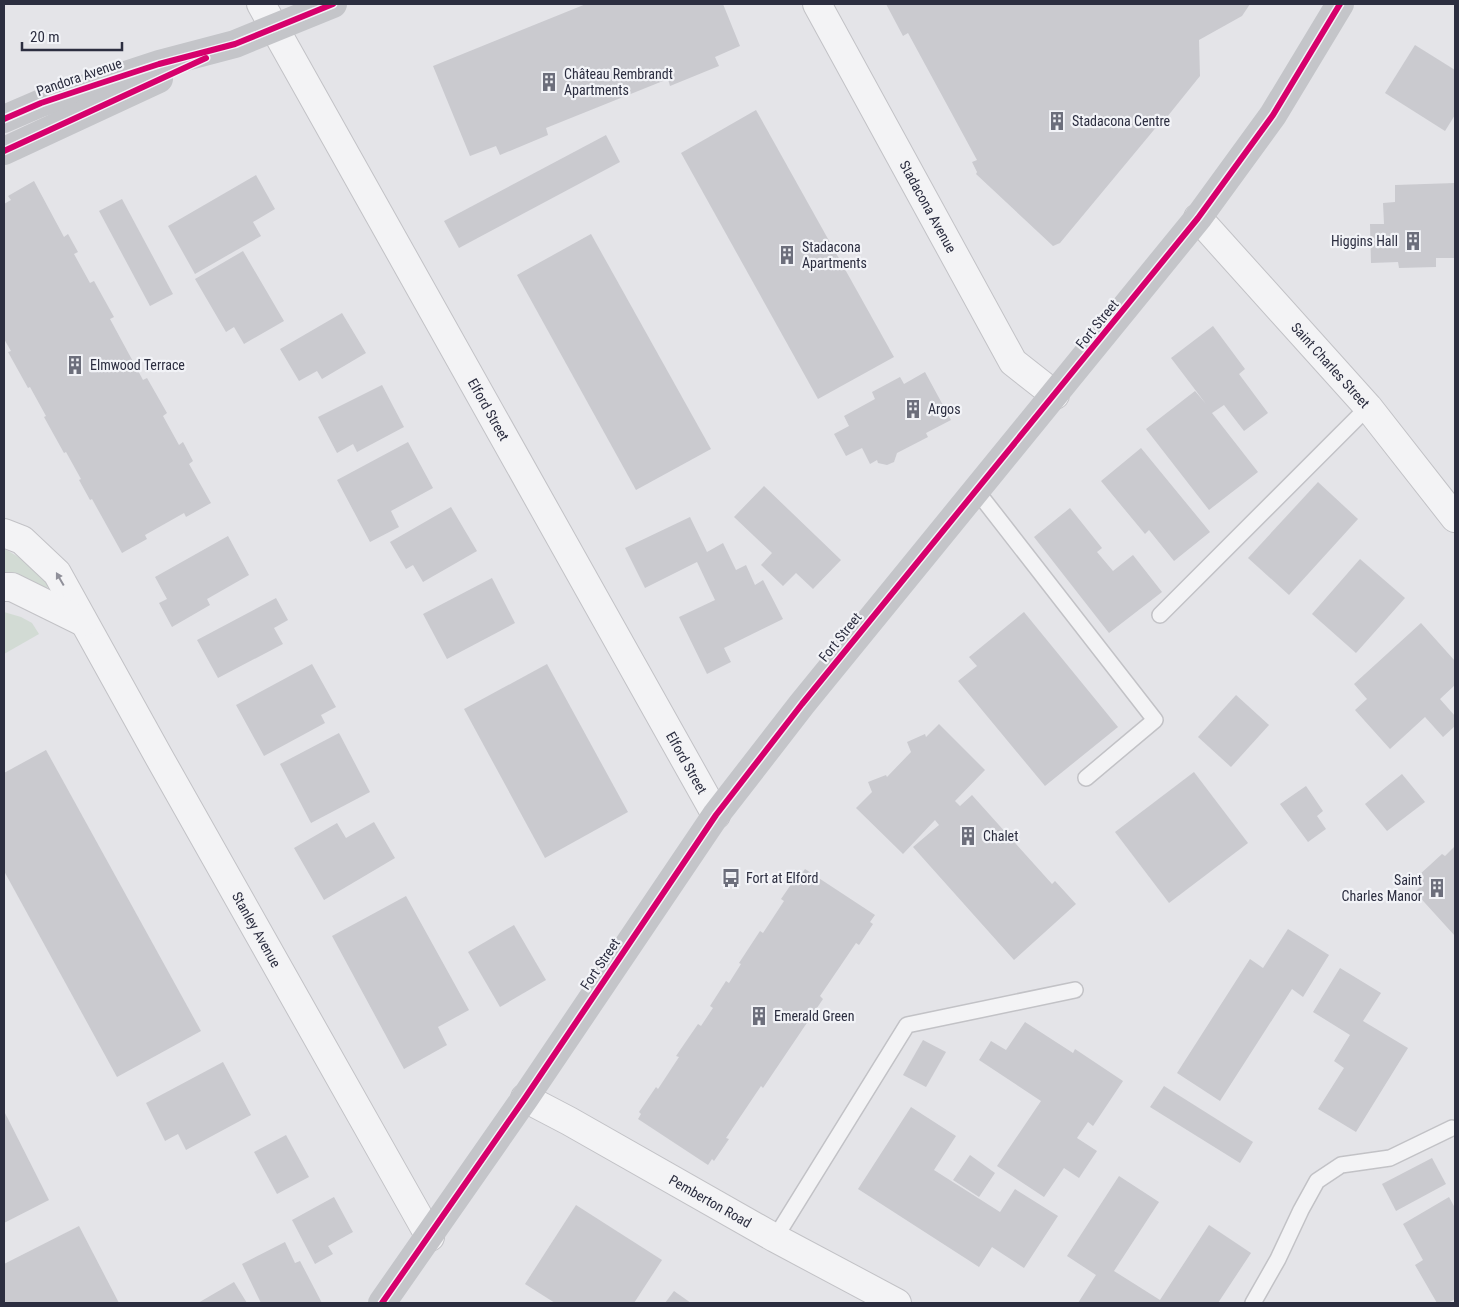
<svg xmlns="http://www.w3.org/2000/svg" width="1459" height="1307" font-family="'Roboto Condensed',sans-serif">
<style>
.green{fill:#d2dbd4}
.building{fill:#cacacf}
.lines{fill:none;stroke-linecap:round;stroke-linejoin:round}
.service-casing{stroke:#c2c2c6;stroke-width:18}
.minor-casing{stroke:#c2c2c6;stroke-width:30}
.service{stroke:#f3f3f5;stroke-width:15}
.minor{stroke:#f3f3f5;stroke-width:28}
.secondary{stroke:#c4c5c9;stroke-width:28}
.cycleway-casing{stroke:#f2f3f7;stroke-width:9}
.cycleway{stroke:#d6006c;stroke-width:6}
.oneway{fill:#90909a}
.labels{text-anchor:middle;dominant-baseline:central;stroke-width:4.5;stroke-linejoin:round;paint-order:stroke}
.poi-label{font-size:14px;fill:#2c2e40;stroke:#f2f3f7;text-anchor:start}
.street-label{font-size:14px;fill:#2c2e40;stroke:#f2f3f7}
</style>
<rect width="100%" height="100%" fill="#e4e4e8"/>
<g class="green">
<path d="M4 549C15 554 48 575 48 587L45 589 4 576Z"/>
<path d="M4 612 21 617 32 623 39 634 4 654Z"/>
</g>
<g class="building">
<path d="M586 4H723L740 46 715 57 719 66 670 86 668 79 546 128 548 135 500 155 496 146 470 156 433 66Z"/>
<path d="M886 4H1250L1242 16 1199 40 1200 76 1167 117 1157 118 1158 125 1060 243 1053 246 976 174 977 172 972 162 977 160 908 33 903 36Z"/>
<path d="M1415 45 1455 70V115L1445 131 1385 93Z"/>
<path d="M756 110 894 357 818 399 681 153Z"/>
<path d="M606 135 620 162 459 248 444 221Z"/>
<path d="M256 175 275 209 253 222 261 236 195 274 168 226Z"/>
<path d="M34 181 64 237 68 234 78 252 74 254 90 283 94 281 114 317 110 319 143 380 147 378 167 413 163 416 179 445 183 442 193 461 189 464 211 503 186 517 184 513 145 535 147 539 122 553 92 499 90 500 79 480 81 479 66 452 64 453 44 417 46 416 30 387 28 388 8 352 11 351 4 339V204L11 200 8 196Z"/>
<path d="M1455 183V258H1436V267L1399 268 1398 262 1371 263 1370 224H1384L1383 203 1395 202V185Z"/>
<path d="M122 199 173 294 150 306 99 211Z"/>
<path d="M591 234 711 449 636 490 517 275Z"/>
<path d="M243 251 284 321 244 344 234 327 226 332 195 279Z"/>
<path d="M342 313 366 353 322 379 317 371 299 381 280 349Z"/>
<path d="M1213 326 1245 369 1239 374 1268 413 1244 431 1224 405 1212 413 1258 472 1209 510 1146 429 1195 391 1206 404 1171 358Z"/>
<path d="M925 372 951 420 926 433 928 437 897 453 894 462 887 465 878 463 877 460 870 464 862 448 846 456 834 434 849 426 844 416 875 399 872 392 900 377 904 384Z"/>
<path d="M382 385 404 427 357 452 353 444 337 453 318 417Z"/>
<path d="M408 442 433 488 391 511 399 527 370 542 337 480Z"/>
<path d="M1141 448 1210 532 1174 561 1149 530 1145 534 1101 481Z"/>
<path d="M1318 482 1358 519 1289 595 1248 558Z"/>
<path d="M764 486 841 560 813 589 796 573 783 586 761 565 772 553 734 517Z"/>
<path d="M451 507 477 551 423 582 413 565 406 569 390 542Z"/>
<path d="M1070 508 1102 548 1097 552 1113 571 1133 555 1162 592 1109 633 1034 537Z"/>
<path d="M690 517 707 552 723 543 736 570 746 565 755 585 763 580 783 619 724 648 731 662 707 674 679 617 715 600 697 562 645 588 625 548Z"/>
<path d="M228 536 249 575 207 599 210 605 172 627 159 603 167 599 155 577Z"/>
<path d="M1360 559 1405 598 1356 653 1312 614Z"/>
<path d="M492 578 515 623 447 659 423 614Z"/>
<path d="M276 598 288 620 274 628 283 644 218 678 197 640Z"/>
<path d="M1024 612 1118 727 1045 786 958 681 977 666 969 657Z"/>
<path d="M1421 623 1455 661V685L1440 699 1455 716V726L1443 737 1425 717 1390 749 1355 710 1367 699 1354 684Z"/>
<path d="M312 664 336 707 321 715 325 723 264 756 236 705Z"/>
<path d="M547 664 628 812 545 858 464 709Z"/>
<path d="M1236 695 1269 725 1231 767 1198 737Z"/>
<path d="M939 724 985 770 955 801 960 806 972 795 1052 884 1055 881 1076 904 1014 960 913 847 939 825 935 820 903 854 856 808 872 792 868 782 886 775 887 777 911 752 907 742 925 734 926 737Z"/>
<path d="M339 733 370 792 311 823 280 764Z"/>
<path d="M46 750 201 1031 117 1077 4 871V773Z"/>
<path d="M1194 772 1248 843 1169 903 1115 832Z"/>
<path d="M1402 774 1425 802 1387 831 1365 804Z"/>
<path d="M1306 786 1323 811 1317 816 1326 829 1308 842 1280 804Z"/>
<path d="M374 822 395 858 324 900 294 848 337 823 346 838Z"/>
<path d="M1455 846V936L1415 892 1424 883 1418 876 1442 854 1445 856Z"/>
<path d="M805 869 875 915 870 922 873 924 859 945 856 943 820 996 823 999 763 1088 761 1086 726 1138 729 1139 714 1161 712 1159 708 1165 638 1119 641 1114 639 1112 656 1087 658 1089 679 1057 676 1056 698 1024 701 1026 713 1008 710 1006 726 981 729 983 741 964 739 963 760 931 763 933 784 901 781 899 799 873 801 875Z"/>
<path d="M406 896 469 1010 438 1027 447 1045 404 1069 332 936Z"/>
<path d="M514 925 546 980 500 1007 468 952Z"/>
<path d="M1288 929 1329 955 1303 997 1292 989 1220 1101 1177 1073 1250 959 1263 968Z"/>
<path d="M1340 968 1381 993 1363 1021 1408 1048 1356 1132 1318 1109 1344 1068 1334 1061 1350 1035 1313 1012Z"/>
<path d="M1025 1022 1073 1053 1075 1049 1123 1081 1093 1126 1088 1122 1077 1138 1097 1151 1079 1178 1064 1168 1044 1197 997 1166 1041 1101 979 1060 991 1041 1006 1050Z"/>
<path d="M923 1040 946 1052 926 1087 903 1075Z"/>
<path d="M223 1062 251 1115 186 1150 178 1134 165 1141 146 1103Z"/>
<path d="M1164 1086 1253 1142 1240 1163 1150 1107Z"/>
<path d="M911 1107 956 1136 934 1170 1000 1212 1015 1189 1058 1216 1024 1268 992 1247 979 1267 858 1189Z"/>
<path d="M4 1111 49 1200 4 1223Z"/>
<path d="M286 1135 309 1177 277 1194 254 1152Z"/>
<path d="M970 1155 995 1173 979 1197 953 1180Z"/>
<path d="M1432 1158 1446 1184 1396 1211 1382 1184Z"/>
<path d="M1119 1176 1159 1202 1114 1271 1160 1300 1209 1225 1251 1253 1218 1303H1078L1096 1275 1067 1256Z"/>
<path d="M334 1197 353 1232 328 1246 333 1254 315 1264 292 1220Z"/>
<path d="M1449 1197 1455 1208V1299L1448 1303H1437L1415 1265 1423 1260 1403 1224Z"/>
<path d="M576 1205 662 1260 634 1303H555L525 1284Z"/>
<path d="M79 1226 119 1303H4V1264Z"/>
<path d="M285 1242 295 1263 300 1261 322 1303H261L242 1264Z"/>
<path d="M234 1282 247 1303H198Z"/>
<path d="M674 1291 691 1303H665Z"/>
</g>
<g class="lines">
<g class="service-casing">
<g id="service">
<path d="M976 490 1155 720 1086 778"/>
<path d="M1160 615 1368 407"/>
<path d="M775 1238 907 1025 1075 990"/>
<path d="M1253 1303 1278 1259 1301 1210 1317 1181 1341 1165 1390 1158 1452 1128"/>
</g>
</g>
<g class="minor-casing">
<g id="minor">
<path id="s1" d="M261 4 716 815"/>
<path id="s2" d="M817 4 1013 362 1055 395"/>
<path id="s3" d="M1198 218 1368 407 1455 518"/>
<path id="s4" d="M4 533 22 540 57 573 159 757 430 1237"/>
<path d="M4 587H12L83 622"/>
<path id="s5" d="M525 1098 569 1121 775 1238 897 1303"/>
</g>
</g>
<use href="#service" class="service"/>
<use href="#minor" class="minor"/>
<g class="secondary">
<path d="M4 119 41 103 98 84 159 64 235 44 333 4"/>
<path d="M4 151 159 79"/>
<path d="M382 1303 525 1098 716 815 802 704 1198 218 1273 115 1340 4"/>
</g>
<g class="cycleway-casing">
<g id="cycleway">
<path d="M4 119 41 103 98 84 159 64 235 44 333 4"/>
<path d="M4 151 206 58"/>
<path d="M382 1303 525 1098 716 815 802 704 1198 218 1273 115 1340 4"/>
</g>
</g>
<use href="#cycleway" class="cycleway"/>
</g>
<defs><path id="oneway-solid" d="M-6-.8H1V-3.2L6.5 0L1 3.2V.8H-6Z" transform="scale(1.25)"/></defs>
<use class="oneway" href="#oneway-solid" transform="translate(60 579) rotate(-120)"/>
<defs>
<g id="building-bare" transform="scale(1.5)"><path d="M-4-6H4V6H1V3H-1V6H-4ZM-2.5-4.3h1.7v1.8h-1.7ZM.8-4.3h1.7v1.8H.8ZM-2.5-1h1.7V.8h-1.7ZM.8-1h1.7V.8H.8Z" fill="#6c6e7b" stroke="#f2f3f7" stroke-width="2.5" paint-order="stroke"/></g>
<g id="bus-bare" transform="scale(1.5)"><path d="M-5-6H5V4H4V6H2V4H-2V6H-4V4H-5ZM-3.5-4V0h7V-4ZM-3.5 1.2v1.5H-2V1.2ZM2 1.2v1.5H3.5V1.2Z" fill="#6c6e7b" stroke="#f2f3f7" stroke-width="2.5" paint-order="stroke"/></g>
</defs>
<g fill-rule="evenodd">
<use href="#building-bare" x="549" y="82"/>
<use href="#building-bare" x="1057" y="121"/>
<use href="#building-bare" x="1413" y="241"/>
<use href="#building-bare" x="787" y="255"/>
<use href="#building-bare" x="75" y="365"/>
<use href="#building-bare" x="913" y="409"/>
<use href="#building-bare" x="968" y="836"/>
<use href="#bus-bare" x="731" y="878"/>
<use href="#building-bare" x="1437" y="888"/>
<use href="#building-bare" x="759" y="1016"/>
</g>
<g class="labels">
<g class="poi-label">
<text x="564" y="74">Château Rembrandt<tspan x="564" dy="16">Apartments</tspan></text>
<text x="1072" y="121">Stadacona Centre</text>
<text x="1398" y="241" text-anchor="end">Higgins Hall</text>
<text x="802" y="247">Stadacona<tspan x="802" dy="16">Apartments</tspan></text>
<text x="90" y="365">Elmwood Terrace</text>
<text x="928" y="409">Argos</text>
<text x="983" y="836">Chalet</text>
<text x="746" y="878">Fort at Elford</text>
<text x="1422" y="880" text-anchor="end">Saint<tspan x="1422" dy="16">Charles Manor</tspan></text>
<text x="774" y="1016">Emerald Green</text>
</g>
<g class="street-label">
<text transform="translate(79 77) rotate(-19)">Pandora Avenue</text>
<text stroke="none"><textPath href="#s2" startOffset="231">Stadacona Avenue</textPath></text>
<text transform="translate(1097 324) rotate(-51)">Fort Street</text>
<text stroke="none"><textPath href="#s3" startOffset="198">Saint Charles Street</textPath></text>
<text stroke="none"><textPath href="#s1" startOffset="465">Elford Street</textPath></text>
<text transform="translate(840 637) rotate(-51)">Fort Street</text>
<text stroke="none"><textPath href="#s1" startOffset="870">Elford Street</textPath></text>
<text stroke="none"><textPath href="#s4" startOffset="476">Stanley Avenue</textPath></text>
<text transform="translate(600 964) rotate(-56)">Fort Street</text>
<text stroke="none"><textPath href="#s5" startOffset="212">Pemberton Road</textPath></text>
</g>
</g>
<rect width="1459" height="1307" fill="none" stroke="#2c2e40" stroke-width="10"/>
<path d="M22 42v8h100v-8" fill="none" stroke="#2c2e40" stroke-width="2.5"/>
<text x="30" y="42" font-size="15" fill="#2c2e40" stroke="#f2f3f7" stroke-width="4" paint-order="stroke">20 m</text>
</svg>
